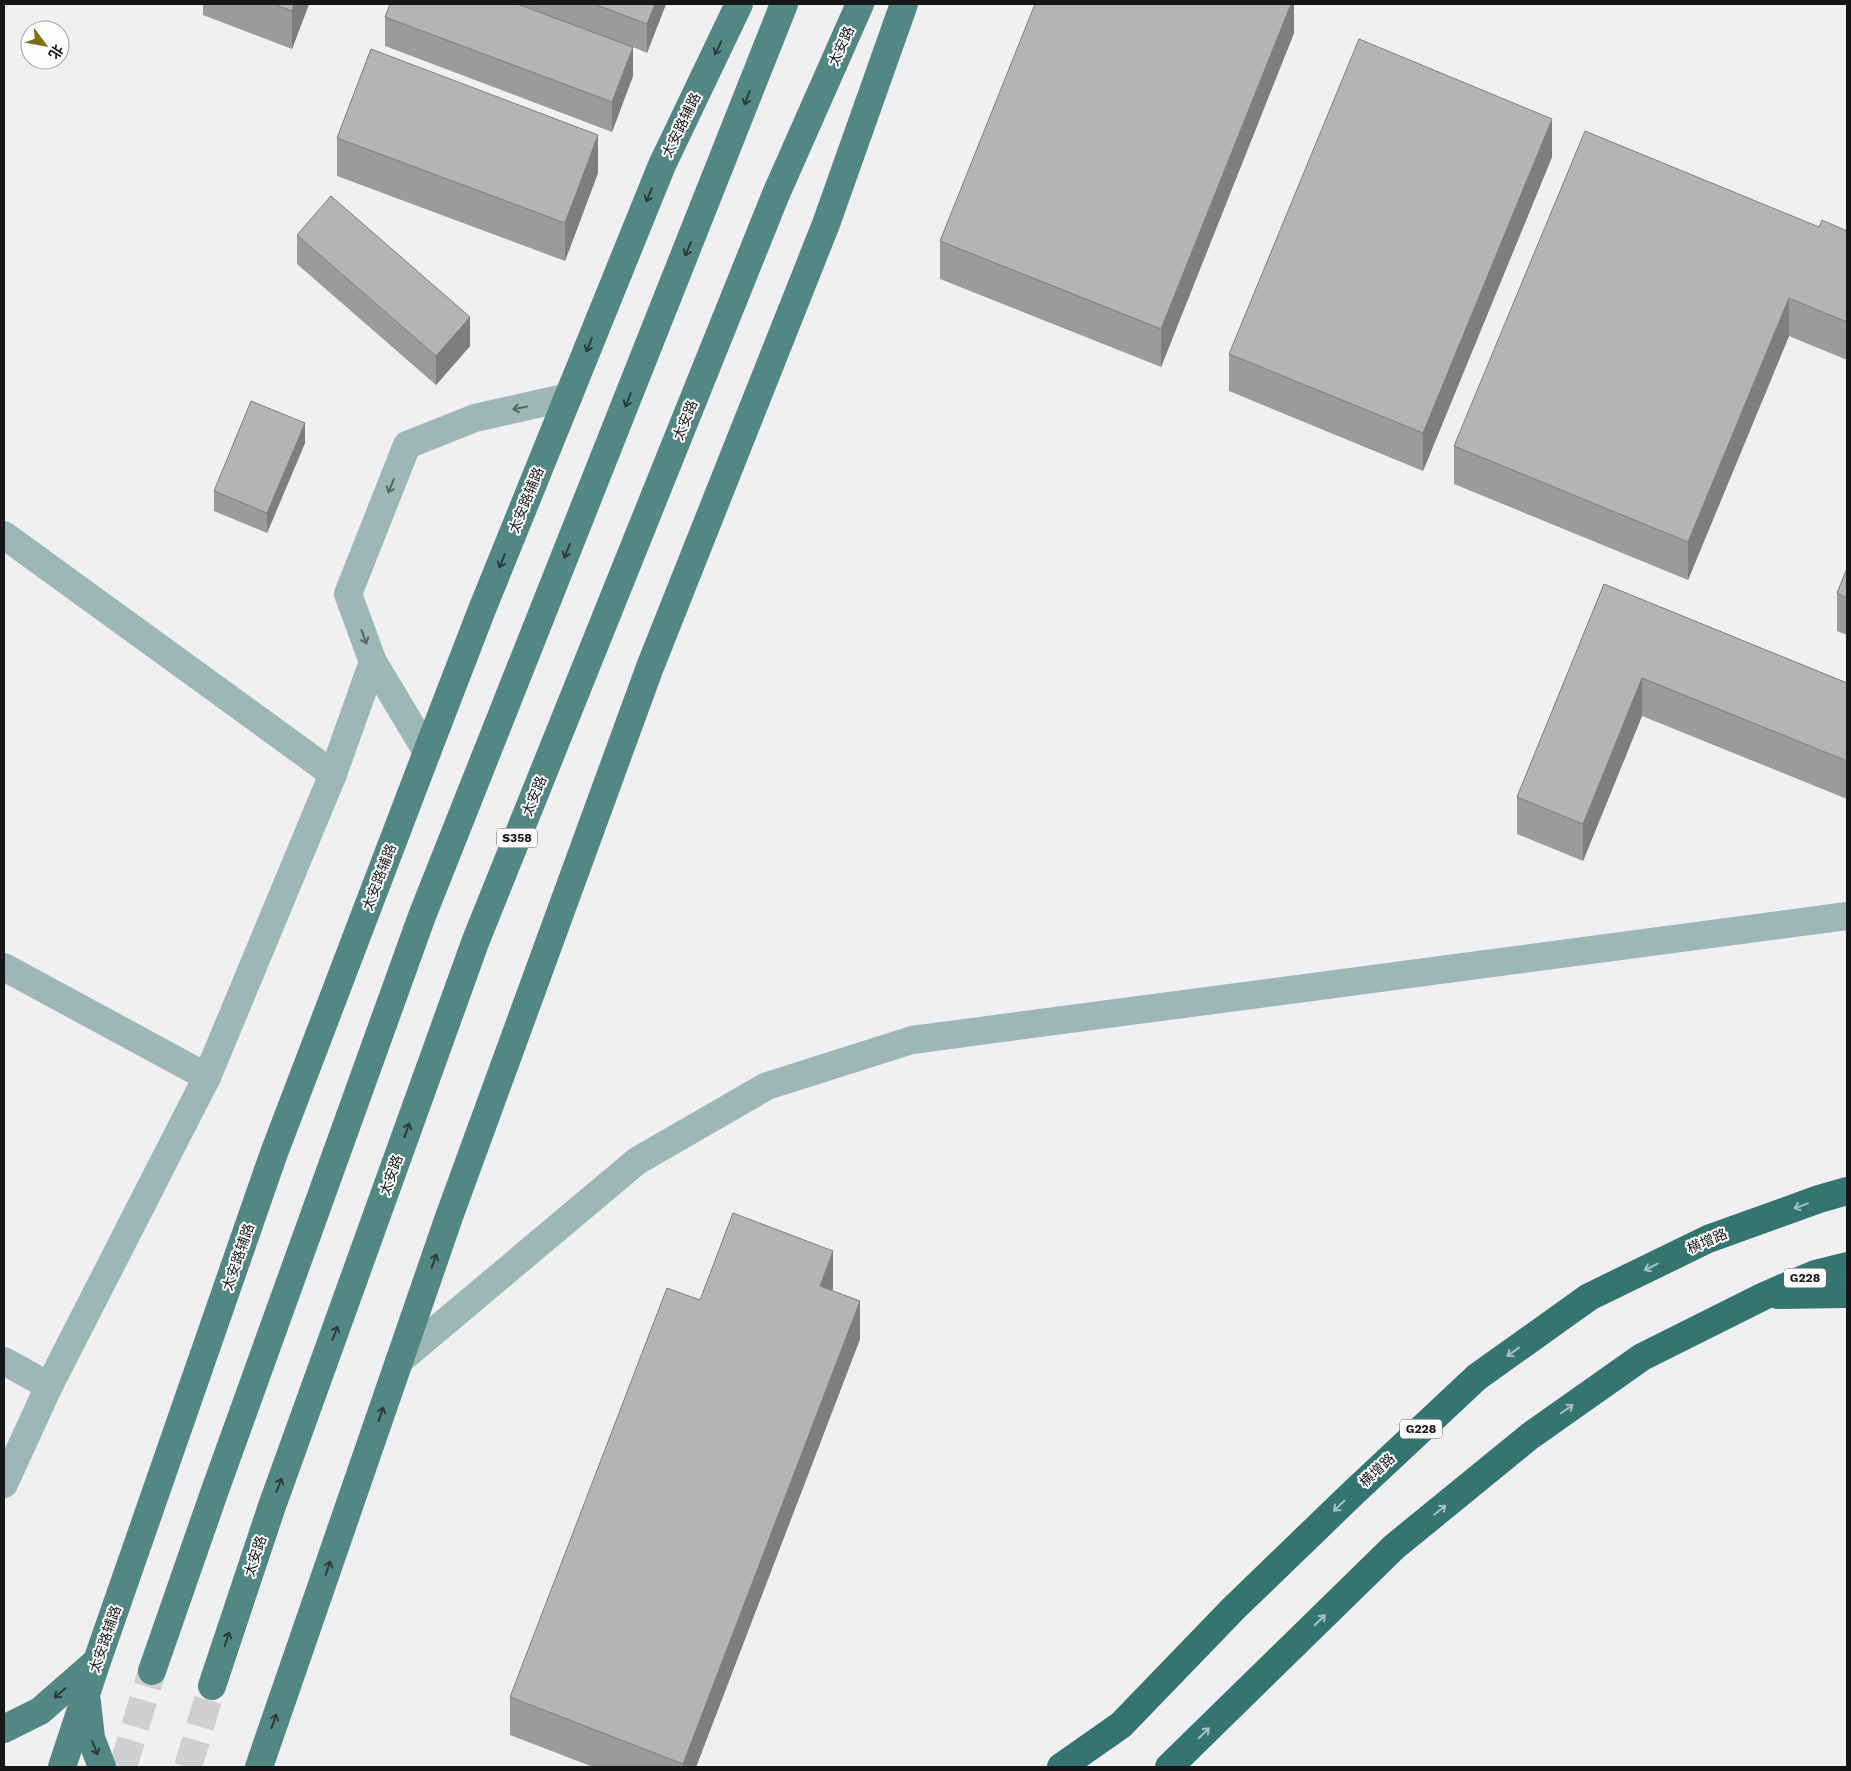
<svg xmlns="http://www.w3.org/2000/svg" width="1851" height="1771" font-family="'Work Sans','Noto Sans SC',sans-serif">
<style>
.lines{fill:none;stroke-linecap:round;stroke-linejoin:round}
.major-tunnel{stroke:#cfcfd2;stroke-width:28;stroke-dasharray:28 14;stroke-linecap:butt}
.minor{stroke:#9cb7b5;stroke-width:28}
.major{stroke:#528783;stroke-width:28}
.highway{stroke:#347572;stroke-width:28}
.wall{fill:#9d9b9a}
.shaded-wall{fill:#7f7e7d}
.building{fill:#b6b4b3;stroke:#7f7e7d}
.oneway{stroke:#2a3e3d}
.oneway2{stroke:#586666}
.oneway3{stroke:#a3c0c0}
.labels{text-anchor:middle;dominant-baseline:central;stroke-width:4;stroke-linejoin:round;paint-order:stroke}
.shield{fill:#fdfeff;stroke:#5b5c5d;stroke-width:1}
.shield-label{font-size:12px;font-weight:bold;fill:#151617}
.street-label{font-size:14px;fill:#151617;stroke:#fdfeff}
</style>
<rect width="100%" height="100%" fill="#f0f0f3"/>
<g class="lines">
<g class="major-tunnel">
<path d="M123 1767 152 1671"/>
<path d="M188 1767 212 1686"/>
</g>
<g class="minor">
<path d="M4 535 333 774"/>
<path d="M427 752 373 662 348 594 407 445 475 418 568 397"/>
<path d="M4 967 207 1077"/>
<path d="M4 1361 49 1386"/>
<path d="M399 1361 637 1161 767 1086 912 1040 1847 916"/>
<path d="M4 1484 49 1386 207 1077 333 774 373 662"/>
</g>
<g class="major">
<path d="M152 1671 214 1493 422 916 784 4"/>
<path d="M212 1686 272 1506 476 940 776 194 860 4"/>
<path d="M87 1702 91 1738 102 1767"/>
<path d="M4 1729 40 1711 96 1662"/>
<path d="M62 1767 97 1661 274 1153 427 752 481 612 662 165 739 4"/>
<path d="M259 1767 449 1217 650 667 826 224 904 4"/>
</g>
<g class="highway">
<path d="M1778 1295 1847 1294"/>
<path d="M1061 1767 1121 1725 1233 1609 1352 1494 1477 1377 1589 1297 1708 1239 1819 1199 1847 1191"/>
<path d="M1169 1767 1394 1547 1530 1436 1642 1357 1764 1296 1815 1274 1847 1266"/>
</g>
</g>
<g class="wall">
<path d="M203 4H309L292 49 203 15Z"/>
<path d="M390 4H666L647 53 633 47V76L612 132 385 46V17Z"/>
<path d="M1294 4V33L1161 367 940 279V241Z"/>
<path d="M337 138 598 173 565 261 337 176Z"/>
<path d="M1552 157 1423 471 1229 391V354Z"/>
<path d="M1819 227 1847 231V360L1789 336 1688 580 1454 484V446Z"/>
<path d="M297 235 470 346 436 385 297 264Z"/>
<path d="M305 443 267 533 214 511V491Z"/>
<path d="M1847 568V635L1837 631V593Z"/>
<path d="M1604 584 1847 683V799L1642 716 1583 861 1517 834V797Z"/>
<path d="M833 1288 832 1291 860 1339 696 1767H593L510 1735V1697L700 1300Z"/>
</g>
<g class="shaded-wall">
<path d="M294 4H309L292 49V11Z"/>
<path d="M655 4H666L647 53V24Z"/>
<path d="M1291 4H1294V33L1161 367V329Z"/>
<path d="M633 47V76L612 132V102Z"/>
<path d="M1552 119V157L1423 471V433Z"/>
<path d="M598 135V173L565 261V223Z"/>
<path d="M1789 298V336L1688 580V542Z"/>
<path d="M470 317V346L436 385V356Z"/>
<path d="M305 423V443L267 533V513Z"/>
<path d="M1642 678V716L1583 861V824Z"/>
<path d="M833 1251V1288L820 1324V1286Z"/>
<path d="M860 1301V1339L696 1767H683V1764Z"/>
</g>
<g class="building">
<path d="M273 4H294L292 11Z"/>
<path d="M390 4H517L633 47 612 102 385 17Z"/>
<path d="M594 4H655L647 24Z"/>
<path d="M1035 4H1291L1161 329 940 241Z"/>
<path d="M1359 39 1552 119 1423 433 1229 354Z"/>
<path d="M371 49 598 135 565 223 337 138Z"/>
<path d="M1585 131 1819 227 1822 220 1847 231V322L1789 298 1688 542 1454 446Z"/>
<path d="M331 196 470 317 436 356 297 235Z"/>
<path d="M251 401 305 423 267 513 214 491Z"/>
<path d="M1847 568V598L1837 593Z"/>
<path d="M1604 584 1847 683V761L1642 678 1583 824 1517 797Z"/>
<path d="M733 1213 833 1251 820 1286 860 1301 683 1764 510 1697 667 1288 700 1300Z"/>
</g>
<defs><path id="oneway-shaft" d="M-6 0H5M1.5-3L5.5 0L1.5 3" fill="none" stroke-width="1.6" stroke-linecap="round" stroke-linejoin="round" transform="scale(1.25)"/></defs>
<g class="oneway">
<use href="#oneway-shaft" transform="translate(718 48) rotate(116)"/>
<use href="#oneway-shaft" transform="translate(747 98) rotate(111)"/>
<use href="#oneway-shaft" transform="translate(649 195) rotate(112)"/>
<use href="#oneway-shaft" transform="translate(688 249) rotate(112)"/>
<use href="#oneway-shaft" transform="translate(589 345) rotate(112)"/>
<use href="#oneway-shaft" transform="translate(628 400) rotate(112)"/>
<use href="#oneway-shaft" transform="translate(567 551) rotate(112)"/>
<use href="#oneway-shaft" transform="translate(502 561) rotate(112)"/>
<use href="#oneway-shaft" transform="translate(407 1130) rotate(-70)"/>
<use href="#oneway-shaft" transform="translate(434 1261) rotate(-71)"/>
<use href="#oneway-shaft" transform="translate(335 1333) rotate(-70)"/>
<use href="#oneway-shaft" transform="translate(381 1414) rotate(-71)"/>
<use href="#oneway-shaft" transform="translate(279 1485) rotate(-70)"/>
<use href="#oneway-shaft" transform="translate(328 1568) rotate(-71)"/>
<use href="#oneway-shaft" transform="translate(227 1639) rotate(-72)"/>
<use href="#oneway-shaft" transform="translate(60 1693) rotate(139)"/>
<use href="#oneway-shaft" transform="translate(274 1721) rotate(-71)"/>
<use href="#oneway-shaft" transform="translate(95 1748) rotate(68)"/>
</g>
<g class="oneway2">
<use href="#oneway-shaft" transform="translate(520 408) rotate(168)"/>
<use href="#oneway-shaft" transform="translate(391 486) rotate(112)"/>
<use href="#oneway-shaft" transform="translate(364 637) rotate(70)"/>
</g>
<g class="oneway3">
<use href="#oneway-shaft" transform="translate(1801 1206) rotate(160)"/>
<use href="#oneway-shaft" transform="translate(1651 1267) rotate(154)"/>
<use href="#oneway-shaft" transform="translate(1513 1352) rotate(144)"/>
<use href="#oneway-shaft" transform="translate(1567 1409) rotate(-35)"/>
<use href="#oneway-shaft" transform="translate(1339 1506) rotate(136)"/>
<use href="#oneway-shaft" transform="translate(1440 1510) rotate(-39)"/>
<use href="#oneway-shaft" transform="translate(1320 1620) rotate(-45)"/>
<use href="#oneway-shaft" transform="translate(1204 1733) rotate(-44)"/>
</g>
<g class="labels">
<g class="shield">
<rect x="497" y="828.5" width="40" height="19" rx="4"/>
<rect x="1784" y="1268.5" width="42" height="19" rx="4"/>
<rect x="1400" y="1419.5" width="42" height="19" rx="4"/>
</g>
<g class="shield-label">
<text x="517" y="838">S358</text>
<text x="1805" y="1278">G228</text>
<text x="1421" y="1429">G228</text>
</g>
<g class="street-label">
<text transform="translate(841 46) rotate(-66)">太安路</text>
<text transform="translate(681 125) rotate(-64)">太安路辅路</text>
<text transform="translate(685 420) rotate(-68)">太安路</text>
<text transform="translate(526 500) rotate(-68)">太安路辅路</text>
<text transform="translate(534 796) rotate(-68)">太安路</text>
<text transform="translate(379 877) rotate(-69)">太安路辅路</text>
<text transform="translate(391 1175) rotate(-70)">太安路</text>
<text transform="translate(1707 1241) rotate(-23)">横增路</text>
<text transform="translate(238 1257) rotate(-71)">太安路辅路</text>
<text transform="translate(1377 1470) rotate(-43)">横增路</text>
<text transform="translate(255 1556) rotate(-72)">太安路</text>
<text transform="translate(105 1639) rotate(-71)">太安路辅路</text>
</g>
</g>
<rect width="1851" height="1771" fill="none" stroke="#151617" stroke-width="10"/>
<g transform="translate(45 45) rotate(122)"><circle r="24" fill="#fdfeff" stroke="#a0a1a2"/>
<path d="M0-4L9 19L0 12L-9 19Z" fill="#81700f"/>
<text y="-8" font-size="14" font-weight="bold" text-anchor="middle" fill="#151617">北</text>
</g>
</svg>
